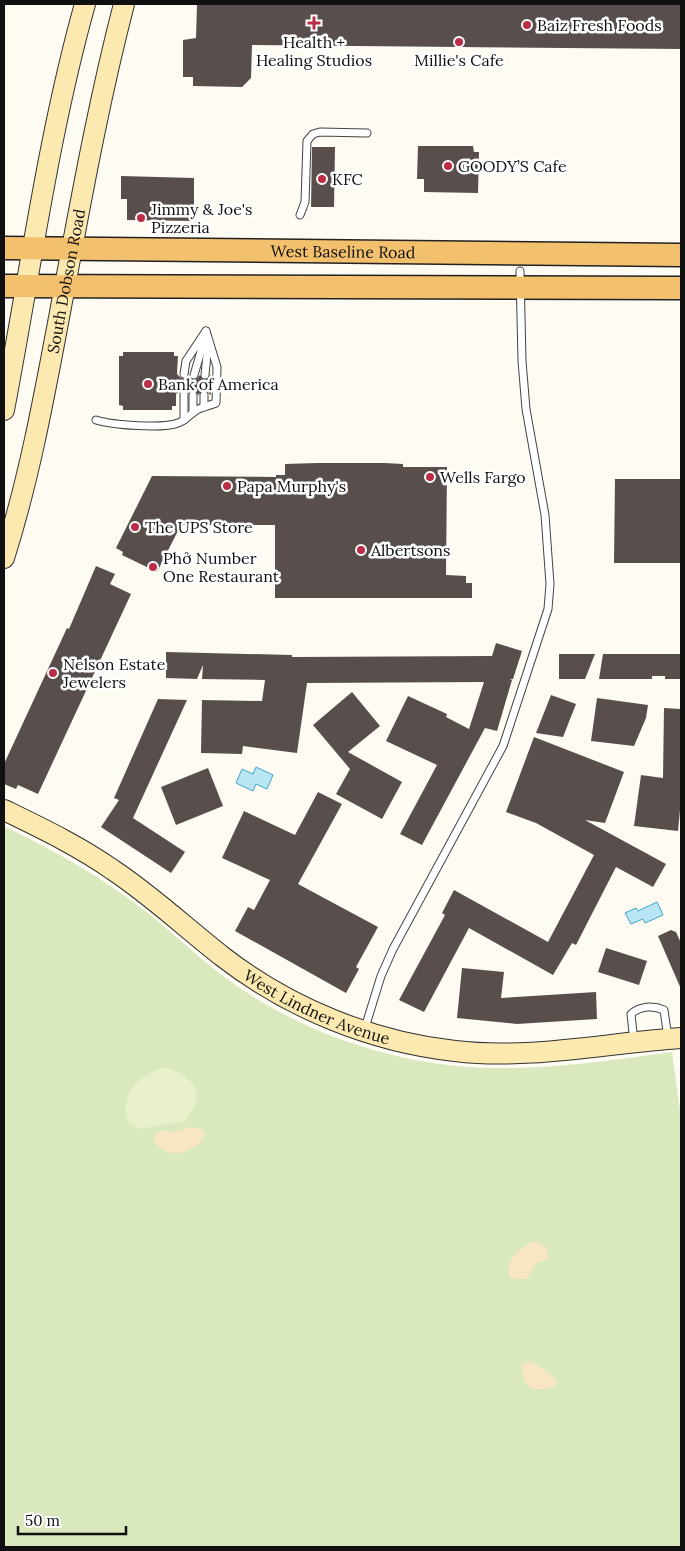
<svg xmlns="http://www.w3.org/2000/svg" width="685" height="1551" font-family="Lora,serif">
<style>
.green{fill:#d9e8bd}
.sand{fill:#f8e5c1}
.pitch{fill:#e9f0ce}
.water{fill:#b9e6f4;stroke:#43a5c8}
.building{fill:#584f4c}
.lines{fill:none;stroke-linecap:round;stroke-linejoin:round}
.lane-casing{stroke:#434343;stroke-width:9}
.secondary-casing{stroke:#323232;stroke-width:22}
.primary-casing{stroke:#212121;stroke-width:25}
.lane{stroke:#fff;stroke-width:7}
.secondary{stroke:#fce9b0;stroke-width:20}
.primary{stroke:#f3c16e;stroke-width:22}
.poi-dot{fill:#bb2c46;stroke:#fff;stroke-width:2}
.labels{text-anchor:middle;dominant-baseline:central;stroke-width:5;stroke-linejoin:round;paint-order:stroke}
.poi-label{font-size:16px;fill:#101010;stroke:#fff;text-anchor:start}
.street-label{font-size:16px;fill:#101010;stroke:#fff}
</style>
<rect width="100%" height="100%" fill="#fefbf3"/>
<path class="green" d="M4 826C55 851 105 879 149 914 175 935 200 959 227 979 304 1035 401 1067 495 1068 554 1069 614 1060 672 1052L681 1117V1547H4Z"/>
<g class="sand">
<path d="M189 1127C230 1127 176 1175 154 1141L157 1132 165 1130 174 1133Z"/>
<path d="M533 1241 542 1244 547 1248 548 1259 535 1264 527 1279 510 1278C503 1260 520 1250 533 1241Z"/>
<path d="M526 1362C535 1361 552 1374 556 1381L555 1386C534 1394 521 1388 522 1365Z"/>
</g>
<path class="pitch" d="M163 1067C193 1075 209 1093 185 1121L139 1129 128 1123C120 1092 136 1079 163 1067Z"/>
<g class="water">
<path d="M256 767 273 775 267 789 256 784 253 791 236 783 242 769 253 774Z"/>
<path d="M657 902 663 915 645 923 643 919 631 924 625 913 636 908 638 911Z"/>
</g>
<g class="building">
<path d="M197 4H681V49L252 45 251 78 242 87 193 86V77H183V40L196 38Z"/>
<path d="M418 146H473L474 152H479L478 193 424 192V179H417Z"/>
<path d="M312 147H335L334 207H311Z"/>
<path d="M121 176 194 178V221L127 220V199H121Z"/>
<path d="M123 352H174V356H178L177 374 181 378 185 379 189 376 195 380 200 375 205 380 211 375V395L204 390 198 395 195 390 189 392 184 389 176 394V406H172V410H123V406L119 405V356H123Z"/>
<path d="M317 463H385L403 464V467H447L446 575 466 576V583H472V598H275V525H181L157 572 122 555 123 552 116 548 152 476 276 477V475H285V464Z"/>
<path d="M615 479H681V563H614Z"/>
<path d="M96 566 115 574 110 584 131 594 38 794 18 785 16 789 4 784V764L67 628 69 629Z"/>
<path d="M496 643 522 651 513 679H510L512 680 497 731 485 728 422 845 400 834 437 765 386 741 408 696 447 714 446 717 469 729 484 682 307 683 297 753 243 746 242 754 201 753 202 700 262 701 265 680 202 679 203 665 197 679 166 678V652L292 655V657L492 656Z"/>
<path d="M559 654H595L585 679H559Z"/>
<path d="M603 654H681V679H665V676H652V679H599Z"/>
<path d="M352 692 380 726 348 752 402 782 382 819 336 794 350 769 313 725Z"/>
<path d="M551 695 576 704 563 737 536 733Z"/>
<path d="M597 698 648 705 646 718 634 746 591 741Z"/>
<path d="M158 699 187 700 133 818 185 852 171 873 101 827 119 800 114 798Z"/>
<path d="M664 708 681 709V800L678 831 634 826 641 775 663 778Z"/>
<path d="M534 737 624 772 605 823 585 820 666 864 653 887 616 867 576 945 572 943 553 975 469 928 424 1012 399 1000 445 915 442 913 454 890 548 942 594 855 536 823 506 812Z"/>
<path d="M208 768 223 806 176 825 161 787Z"/>
<path d="M318 792 342 804 298 884 378 927 356 967 359 969 346 993 235 931 248 907 254 910 270 880 222 858 244 811 295 835Z"/>
<path d="M671 930 676 932 681 943V989L658 936Z"/>
<path d="M606 948 647 961 639 985 598 972Z"/>
<path d="M462 968 504 972 501 998 596 992 597 1019 517 1024 457 1018Z"/>
</g>
<g class="lines">
<g class="lane-casing">
<g id="lane">
<path d="M300 215 305 202 307 141 313 134 320 132 367 133"/>
<path d="M184 374 186 361 206 331"/>
<path d="M194 375 206 334"/>
<path d="M205 375 208 344"/>
<path d="M204 407V395"/>
<path d="M193 412V395"/>
<path d="M96 420C112 425 163 429 178 423 185 421 188 416 194 412 199 407 209 406 216 403L217 367 206 331"/>
<path d="M184 420V394"/>
<path d="M364 1031 381 976 393 949 503 746 548 609 550 584 545 515 526 409 522 361 520 271"/>
<path d="M634 1042 631 1014C640 1006 653 1005 664 1010L668 1038"/>
</g>
</g>
<g class="secondary-casing">
<g id="secondary">
<path d="M4 410C30 274 48 136 85 4"/>
<path id="s1" d="M4 558C30 476 45 392 61 307 80 206 98 104 124 4"/>
<path id="s2" d="M4 810C41 828 79 846 113 870 152 896 186 928 223 957 289 1008 372 1042 455 1051 530 1060 606 1043 681 1038"/>
</g>
</g>
<g class="primary-casing">
<g id="primary">
<path id="s3" d="M4 248 681 255"/>
<path d="M4 286 681 288"/>
</g>
</g>
<use href="#lane" class="lane"/>
<use href="#secondary" class="secondary"/>
<use href="#primary" class="primary"/>
</g>
<g class="poi-dot">
<path d="M311.5 15.5h5v5h5v5h-5v5h-5v-5h-5v-5h5z"/>
<circle cx="527" cy="25" r="5"/>
<circle cx="459" cy="42" r="5"/>
<circle cx="448" cy="166" r="5"/>
<circle cx="322" cy="179" r="5"/>
<circle cx="141" cy="218" r="5"/>
<circle cx="148" cy="384" r="5"/>
<circle cx="430" cy="477" r="5"/>
<circle cx="227" cy="486" r="5"/>
<circle cx="135" cy="527" r="5"/>
<circle cx="361" cy="550" r="5"/>
<circle cx="153" cy="567" r="5"/>
<circle cx="53" cy="673" r="5"/>
</g>
<g class="labels">
<g class="poi-label">
<text x="537" y="25">Baiz Fresh Foods</text>
<text x="314" y="42" text-anchor="middle">Health +<tspan x="314" dy="18">Healing Studios</tspan></text>
<text x="459" y="60" text-anchor="middle">Millie's Cafe</text>
<text x="458" y="166">GOODY’S Cafe</text>
<text x="332" y="179">KFC</text>
<text x="151" y="209">Jimmy &amp; Joe's<tspan x="151" dy="18">Pizzeria</tspan></text>
<text x="158" y="384">Bank of America</text>
<text x="440" y="477">Wells Fargo</text>
<text x="237" y="486">Papa Murphy's</text>
<text x="145" y="527">The UPS Store</text>
<text x="371" y="550">Albertsons</text>
<text x="163" y="558">Phở Number<tspan x="163" dy="18">One Restaurant</tspan></text>
<text x="63" y="664">Nelson Estate<tspan x="63" dy="18">Jewelers</tspan></text>
</g>
<g class="street-label">
<text stroke="none"><textPath href="#s3" startOffset="339">West Baseline Road</textPath></text>
<text stroke="none"><textPath href="#s1" startOffset="284">South Dobson Road</textPath></text>
<text stroke="none"><textPath href="#s2" startOffset="372">West Lindner Avenue</textPath></text>
</g>
</g>
<rect width="685" height="1551" fill="none" stroke="#101010" stroke-width="10"/>
<path d="M18 1526v8h108v-8" fill="none" stroke="#101010" stroke-width="2.5"/>
<text x="25" y="1526" font-size="15" fill="#101010" stroke="#ffffff" stroke-width="4" paint-order="stroke">50 m</text>
</svg>
